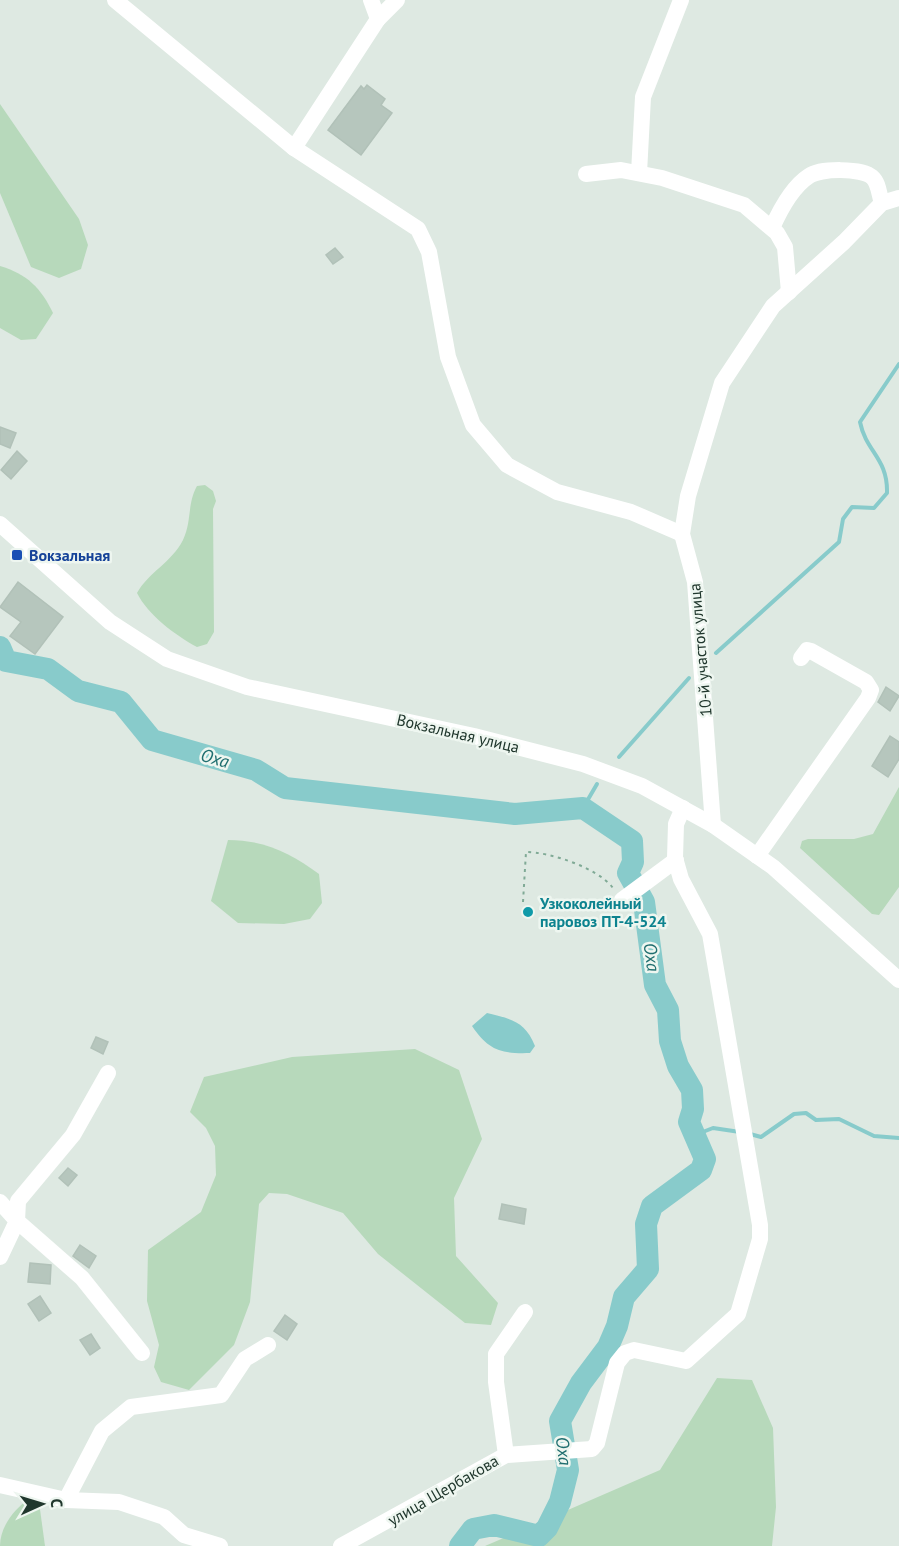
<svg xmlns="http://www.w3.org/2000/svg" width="899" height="1546" font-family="'PT Sans',sans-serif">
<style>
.green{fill:#b7d9bb}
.water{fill:#88cbcb}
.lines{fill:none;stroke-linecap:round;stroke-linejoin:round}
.stream{stroke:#88cbcb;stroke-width:4}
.river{stroke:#88cbcb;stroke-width:22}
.building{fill:#b6c6bd;stroke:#b1c1b8;stroke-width:1.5}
.path{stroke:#80aa96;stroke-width:2;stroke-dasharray:3 4.5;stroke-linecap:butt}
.minor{stroke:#fff;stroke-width:16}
.transit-dot{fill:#1a4fb4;stroke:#eef6f0;stroke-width:2}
.culture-dot{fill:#0f9aa8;stroke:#eef6f0;stroke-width:2}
.labels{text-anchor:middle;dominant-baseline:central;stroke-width:5;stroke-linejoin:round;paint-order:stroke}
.transit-label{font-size:16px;font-weight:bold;fill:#164399;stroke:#eef6f0;text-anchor:start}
.street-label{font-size:16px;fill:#20372d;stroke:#eef6f0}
.culture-label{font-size:16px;font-weight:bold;fill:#0d838f;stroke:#eef6f0;text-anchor:start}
.water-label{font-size:18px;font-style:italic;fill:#1f6e6f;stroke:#eef6f0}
</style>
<rect width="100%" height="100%" fill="#dee9e2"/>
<g class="green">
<path d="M0 104 79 219 88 245 81 269 59 278 31 267 0 193Z"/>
<path d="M0 266C27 274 41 288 53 313L36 339 21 340 0 328Z"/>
<path d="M205 485 213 491 216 501 213 509 214 632 207 644 197 647C175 635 148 615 137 593 149 572 172 562 183 540 192 521 187 504 197 486Z"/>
<path d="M899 787V887L879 915 872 914 800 848 802 841 808 839H854L873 834Z"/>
<path d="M228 840C264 840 291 853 319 874L322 903 310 919 284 924 238 923 211 901Z"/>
<path d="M415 1049 459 1070 482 1139 454 1198 456 1256 498 1303 491 1325 465 1323 378 1254 343 1213 287 1194 269 1193 259 1204 250 1302 234 1345 189 1390 161 1382 154 1367 159 1345 147 1301 148 1250 201 1212 216 1175 215 1146 206 1128 190 1112 204 1077 292 1057Z"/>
<path d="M717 1378 752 1380 773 1428 776 1507 772 1546H485L660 1470Z"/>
<path d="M29 1499 39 1502 45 1546H0C0 1527 14 1509 29 1499Z"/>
</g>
<path class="water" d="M487 1013C511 1019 525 1021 535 1046L530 1053C501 1054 488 1050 472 1026Z"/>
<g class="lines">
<g class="stream">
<path d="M716 653 839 542 843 519 852 507 874 508 887 493C888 458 866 452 860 422L899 364"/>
<path d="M619 757 689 678"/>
<path d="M583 808 597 784"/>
<path d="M750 1134 761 1137 794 1114 806 1113 816 1120 839 1119 874 1136 899 1138"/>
<path d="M695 1135 713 1128 740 1132"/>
</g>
<path class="river" d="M0 647 6 661 48 669 78 691 121 702 152 740 256 770 285 788 515 814 583 808 632 841 633 862 628 873 644 902 655 985 668 1010 670 1041 678 1066 692 1090 693 1109 689 1122 705 1159 701 1170 652 1206 646 1224 648 1269 624 1297 617 1326 608 1347 581 1383 560 1421 568 1470 560 1502 547 1528 539 1536 494 1525 473 1529 460 1546"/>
</g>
<g class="building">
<path d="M367 85 385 99 381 105 392 113 361 155 328 130 361 86 364 89Z"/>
<path d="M335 248 343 257 333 264 326 255Z"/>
<path d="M0 427 16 433 10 448 0 444Z"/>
<path d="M17 451 27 461 11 479 1 470Z"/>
<path d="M18 582 63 617 35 654 10 636 21 622 0 607Z"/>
<path d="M886 687 899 696 890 711 878 702Z"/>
<path d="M890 736 899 742V759L888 777 872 766Z"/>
<path d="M96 1037 108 1042 103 1054 91 1048Z"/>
<path d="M68 1168 77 1175 68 1186 59 1178Z"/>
<path d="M502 1204 526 1209 524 1224 499 1219Z"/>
<path d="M80 1245 96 1256 89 1268 73 1256Z"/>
<path d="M30 1263 51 1265 50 1284 28 1282Z"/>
<path d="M40 1296 51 1313 39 1321 28 1304Z"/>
<path d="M285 1315 297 1324 287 1340 274 1331Z"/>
<path d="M91 1334 100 1348 90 1355 80 1340Z"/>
</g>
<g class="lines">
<path class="path" d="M523 902 526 852C550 852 598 868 613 888"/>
<g class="minor">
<path d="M115 0 294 148"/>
<path d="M371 0 378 19 294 148 418 229 429 252 448 357 473 425 507 465 557 492 631 512 682 534"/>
<path d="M378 19 397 0"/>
<path d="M639 173 643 97 681 0"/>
<path d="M586 174 621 170 662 178 744 205 777 233 785 247 789 292"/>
<path d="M772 228C780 210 792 187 809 176 820 168 862 168 872 177 879 183 879 195 882 203"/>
<path d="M0 524 110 622 167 659 247 687 474 736 583 764 642 786 713 825 773 867 899 980"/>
<path d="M713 825 695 582 682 534 688 496 722 383 773 306 844 242 882 203 899 198"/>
<path d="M757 856 868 698 871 690 866 682 811 651 807 650 801 658"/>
<path d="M622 900 676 860"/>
<path d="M108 1073 73 1135 18 1201 17 1221 82 1278 142 1353"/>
<path d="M0 1202 17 1221 0 1257"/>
<path d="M506 1455 496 1382V1354L525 1312"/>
<path d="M0 1485 66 1500 119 1502 164 1517 184 1535 220 1546"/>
<path d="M66 1500 102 1431 131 1407 221 1395 245 1359 268 1345"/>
<path d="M341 1546 506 1455 592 1449 597 1443 617 1363 625 1353 634 1350 686 1361 738 1314 760 1239V1225L710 934 681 879 675 858 676 824 683 808"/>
</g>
</g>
<rect class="transit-dot" x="11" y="549" width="12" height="12" rx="3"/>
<circle class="culture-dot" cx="528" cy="912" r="6"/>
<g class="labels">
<g class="transit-label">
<text x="29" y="555">Вокзальная</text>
</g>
<g class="street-label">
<text transform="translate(700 650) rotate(-95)">10-й участок улица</text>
<text transform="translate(458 733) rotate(13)">Вокзальная улица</text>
<text transform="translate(443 1490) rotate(-30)">улица Щербакова</text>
</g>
<g class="culture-label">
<text x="540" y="903">Узкоколейный<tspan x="540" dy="18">паровоз ПТ-4-524</tspan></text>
</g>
<g class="water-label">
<text transform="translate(215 758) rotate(16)">Оха</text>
<text transform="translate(652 957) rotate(82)">Оха</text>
<text transform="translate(564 1451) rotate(83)">Оха</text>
</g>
</g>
<g transform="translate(42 1504) rotate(86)" stroke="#eef6f0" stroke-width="4.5" paint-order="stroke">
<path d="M0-4.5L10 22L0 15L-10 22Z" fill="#20372d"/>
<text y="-9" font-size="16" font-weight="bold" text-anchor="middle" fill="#20372d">С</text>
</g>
</svg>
